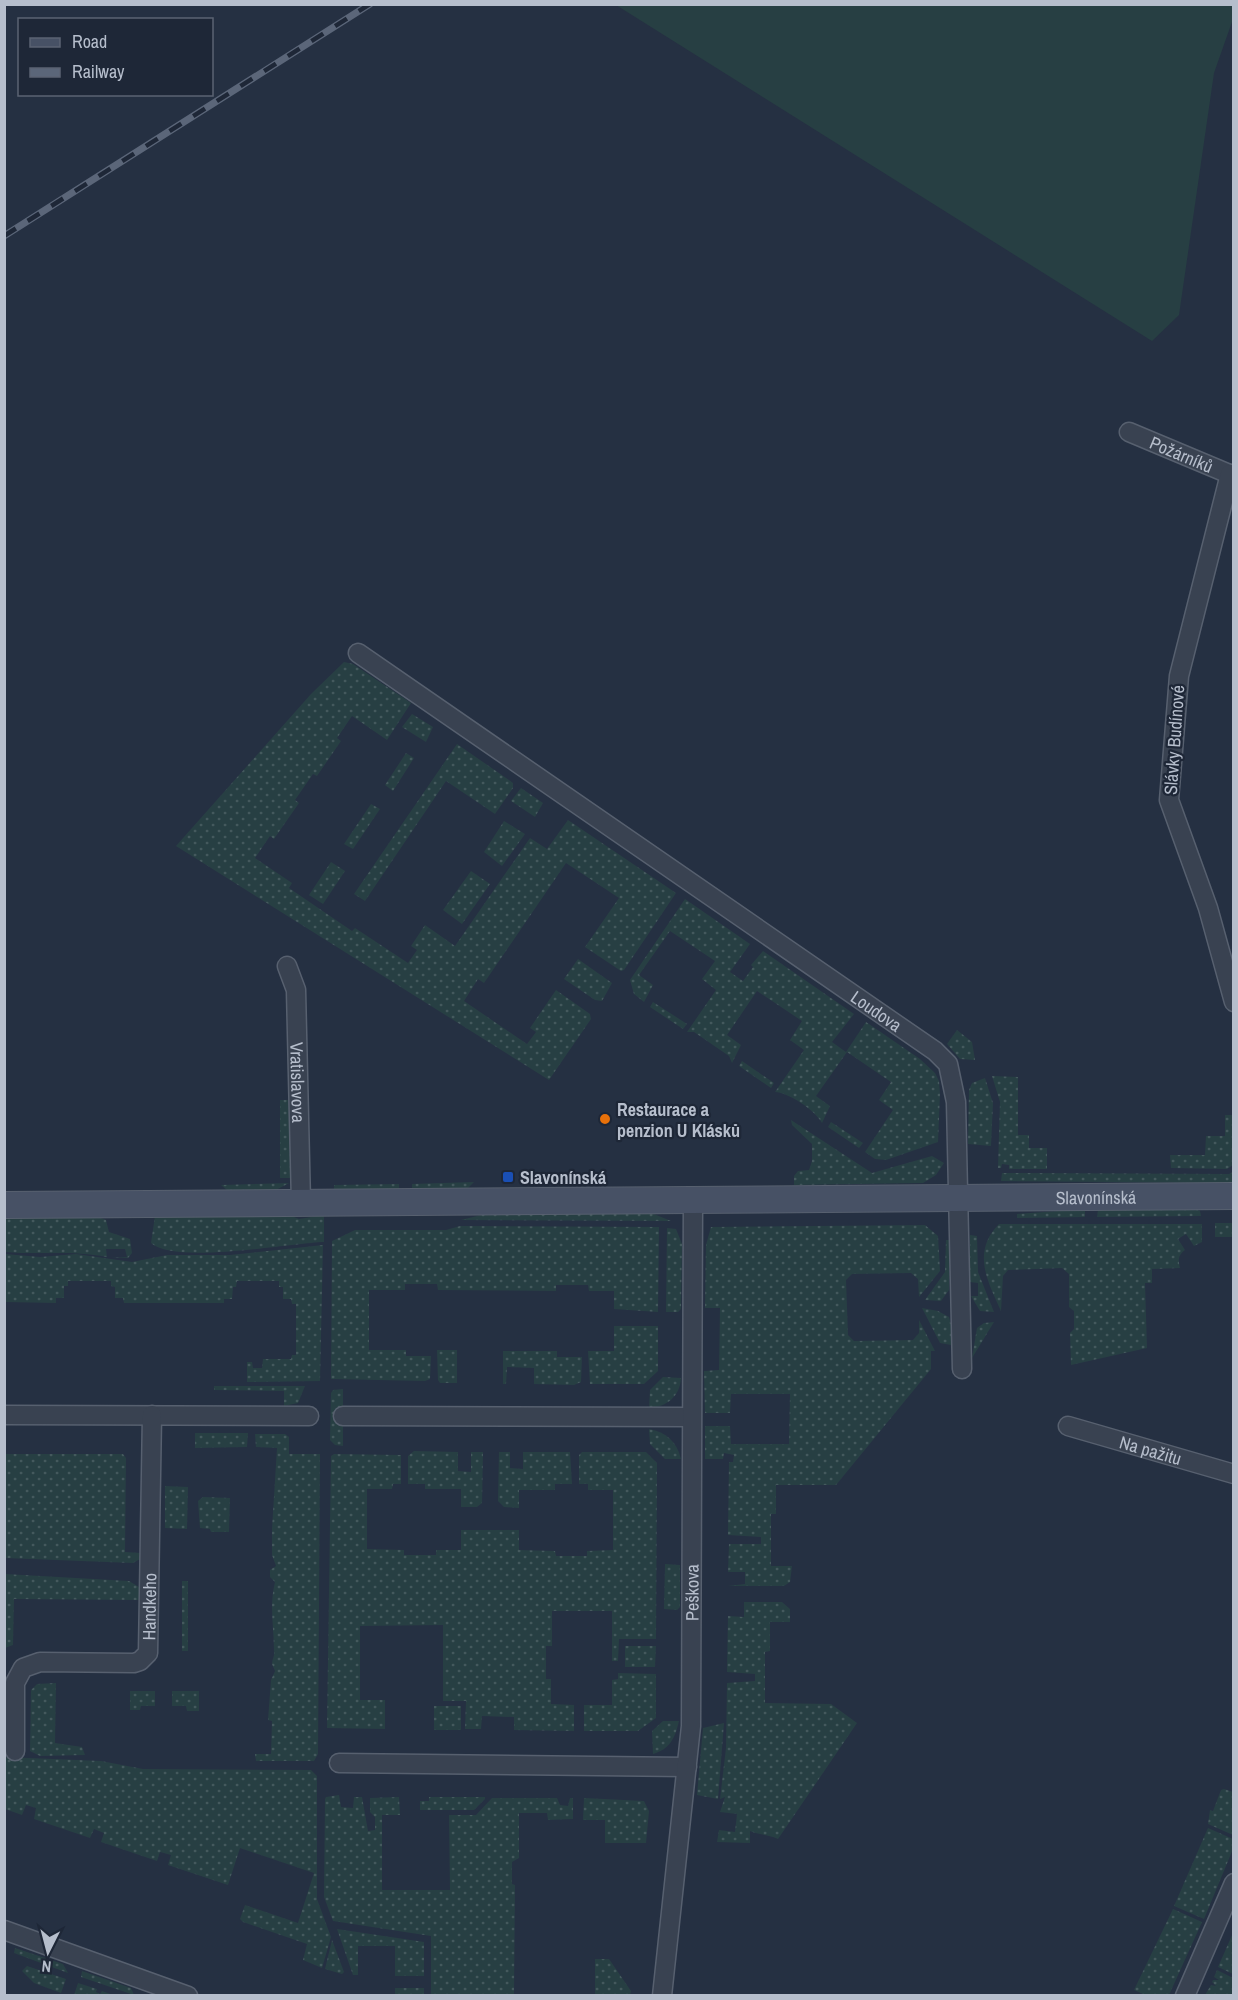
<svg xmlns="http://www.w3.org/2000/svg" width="1238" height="2000" font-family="'Archivo Narrow',sans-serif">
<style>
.grass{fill:url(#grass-dots)}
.garden{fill:#273f43}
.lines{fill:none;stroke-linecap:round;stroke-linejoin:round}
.street-casing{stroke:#57606f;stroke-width:21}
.secondary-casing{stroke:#57606f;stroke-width:28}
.street{stroke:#394251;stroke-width:18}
.secondary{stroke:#475165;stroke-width:26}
.rail-casing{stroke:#5b6679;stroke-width:7}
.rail{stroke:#1e2737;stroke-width:4.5;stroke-dasharray:14;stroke-linecap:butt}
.food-dot{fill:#e8710a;stroke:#1e2737;stroke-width:2}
.transit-dot{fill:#1a4fb4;stroke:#1e2737;stroke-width:2}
.labels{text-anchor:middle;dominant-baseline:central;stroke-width:4.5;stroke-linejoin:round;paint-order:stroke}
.street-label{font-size:18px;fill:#b6becc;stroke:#1e2737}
.poi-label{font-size:18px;font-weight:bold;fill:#b6becc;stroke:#1e2737;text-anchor:start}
</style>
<defs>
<pattern id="grass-dots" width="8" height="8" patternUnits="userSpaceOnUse" patternTransform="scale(1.5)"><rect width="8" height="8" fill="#273f43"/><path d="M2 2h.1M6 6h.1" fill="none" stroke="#44595d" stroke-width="1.8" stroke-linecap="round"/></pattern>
</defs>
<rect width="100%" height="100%" fill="#253042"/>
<g class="grass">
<path d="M344 662 353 664 411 703 387 740 352 716 337 738 341 741 317 776 313 774 295 800 299 803 274 839 270 836 255 858 292 883 289 888 352 931 355 928 408 963 417 950 411 946 425 925 455 946 530 838 547 849 568 820 676 893 624 970 621 971 585 947 619 898 566 863 484 983 478 979 464 1001 527 1044 536 1032 530 1028 556 990 590 1014 591 1019 549 1080 176 846 311 694Z"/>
<path d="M412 714 433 727 426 742 402 727Z"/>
<path d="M457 744 509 780 513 783V788L495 814 446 781 365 901 354 894Z"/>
<path d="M406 753 414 758 393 791 385 785Z"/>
<path d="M521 788 543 803 535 817 511 801Z"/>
<path d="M371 804 380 809 353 849 344 844Z"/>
<path d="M504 821 525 834 502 866 484 852Z"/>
<path d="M331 862 345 871 323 904 309 895Z"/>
<path d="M471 871 490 884 462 924 443 910Z"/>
<path d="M685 899 750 944 730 972 743 981 753 967 751 965 763 951 854 1014 832 1042 846 1052 866 1022 920 1059 935 1073 939 1081 940 1094 938 1142 886 1160 875 1159 865 1152 893 1110 879 1100 891 1082 847 1052 816 1096 830 1106 822 1123C815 1110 789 1093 775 1092L804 1050 790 1040 802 1021 757 991 727 1035 741 1045 732 1063 729 1056 694 1032H687L716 990 702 979 715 961 670 931 639 975 653 985 644 1002 634 994 630 980Z"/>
<path d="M578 959 612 983 602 1001 595 1000 564 979Z"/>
<path d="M653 1002 687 1024 683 1029 650 1007Z"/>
<path d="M957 1030 972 1042 975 1060 960 1059 947 1044Z"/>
<path d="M742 1061 774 1083 771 1088 739 1066Z"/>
<path d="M992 1076 1018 1077V1135H1029V1148H1047V1169H1009V1165L1002 1164 1001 1168H998L1000 1102Z"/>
<path d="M985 1078 993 1103 991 1146 968 1144 969 1090 972 1083Z"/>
<rect x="280" y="1100" width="11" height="78"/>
<path d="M1225 1115H1233V1165L1227 1169 1171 1168 1170 1155H1205L1206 1136H1225Z"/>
<path d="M791 1120 872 1173 932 1156 944 1163 936 1175 923 1183 794 1185V1176L798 1171 809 1170 812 1161V1144L792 1125Z"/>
<path d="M831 1122 863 1143 859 1148 828 1127Z"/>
<path d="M1234 1171 1233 1183 1001 1181 1002 1173 1229 1174Z"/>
<path d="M474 1182 468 1188 412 1189V1184Z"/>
<path d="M289 1183 276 1190 228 1191 221 1185Z"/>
<path d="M399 1184V1189L334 1190V1185Z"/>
<path d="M1193 1208 1200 1211 1201 1216 1097 1217 1098 1210Z"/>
<path d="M1085 1209V1217L1017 1218V1214Z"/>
<path d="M649 1212 671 1221 461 1220 481 1215Z"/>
<path d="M289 1215 299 1219 324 1215V1242C289 1243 175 1265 151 1243L155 1216Z"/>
<path d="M5 1216 98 1217 106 1220 109 1232 130 1239 132 1253 128 1258 111 1257H127L125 1249H106L107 1257C71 1250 41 1255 5 1252Z"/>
<rect x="1215" y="1223" width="18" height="14"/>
<path d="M999 1224H1202V1242L1194 1246 1186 1234 1178 1239 1185 1250C1178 1255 1178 1260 1180 1268L1152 1269V1283H1145L1147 1348 1071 1365 1070 1333 1074 1329V1311L1069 1307V1274L1062 1268 1008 1270 1003 1276 1001 1311C988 1282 971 1252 999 1224Z"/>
<path d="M925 1225 938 1236 940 1271 919 1297 918 1279 911 1273 852 1274 846 1280 848 1335 854 1341 913 1340 919 1333V1320L935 1351H931V1369L836 1485H776V1514H771V1566H792L790 1582 784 1586H728L745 1584V1572H728L729 1544H761V1537L728 1535 729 1462H733L734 1455 724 1453 723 1459H705V1426H730L731 1444H789L790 1394H731L730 1413H705L704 1371 719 1370 720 1308H705L706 1245 711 1227Z"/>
<path d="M460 1226 659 1227 658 1312 614 1309V1291H589L588 1285H556V1291L438 1290 437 1284H405V1290H369V1350H406V1356H431L430 1379 425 1381 331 1379 332 1241 355 1230H446Z"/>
<path d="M667 1228 676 1229 682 1244 681 1309 678 1312H666Z"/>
<path d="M970 1235 977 1236 978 1272 994 1312 980 1311 971 1296H978V1283L970 1282Z"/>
<path d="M946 1240H950L949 1290 941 1301 925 1300 945 1272Z"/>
<path d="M323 1245 320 1381 247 1382V1362H252L253 1368H262L263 1359H291L292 1355H296V1304H292L291 1299H283V1287H279V1281H237L236 1287H233L232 1299H224V1303H124L123 1298H115V1287L111 1286V1281H68V1286H64V1298H56V1303L5 1302V1254L40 1257 76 1254 132 1262 167 1255H230Z"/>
<path d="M922 1308 938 1311 949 1317 952 1328 951 1345 940 1343Z"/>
<path d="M994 1322 972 1358 977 1328 984 1323Z"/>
<path d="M614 1326H658V1371L644 1384H590L588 1351H614Z"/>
<path d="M437 1350H457V1383H440L438 1380Z"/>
<path d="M503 1351H557V1357H582L581 1382 574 1385 534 1384V1368L507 1367 506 1384H503Z"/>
<path d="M663 1377 681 1378C680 1396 667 1407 649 1408L650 1390Z"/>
<path d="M214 1386H305L298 1403 284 1406V1391L214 1390Z"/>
<path d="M343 1389V1446L335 1445 330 1440 331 1393 333 1390Z"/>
<path d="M649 1429C666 1432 677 1442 681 1459H665L650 1444Z"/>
<path d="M195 1433H248L247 1447 195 1448Z"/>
<path d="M255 1434H285L289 1437V1454H320L318 1754 314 1761H256L255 1754H271L272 1721 268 1720 271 1680 275 1671 272 1664C272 1659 275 1656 274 1651 274 1627 269 1606 275 1582L270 1577V1570L276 1566 272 1555V1529L277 1448 256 1447Z"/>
<path d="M414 1451 458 1452V1471L471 1472V1452H483L482 1503 477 1507H461V1489H425V1484H408V1456Z"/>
<path d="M499 1452H510V1468L523 1469V1452H570L572 1484H555V1490H519V1508L504 1507 498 1501Z"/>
<path d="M582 1452H646L657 1463 656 1639H619L618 1661H612V1611H552V1646H546V1679H551V1704L574 1705V1731L514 1730V1717L482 1716 481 1729H465L466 1701H443V1625L360 1626V1700H385V1729L327 1728 331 1456 334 1454 401 1455V1484H393L392 1489H367V1549L404 1550V1555H436V1550H461V1530H519V1550L555 1551 556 1556H587V1551L613 1550V1490H588V1484H579V1455Z"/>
<path d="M4 1454H123L126 1458 125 1552 141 1553 140 1559 133 1563 5 1558Z"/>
<path d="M165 1486 188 1487 187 1529 165 1528Z"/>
<path d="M203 1497 230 1498 229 1532H211L210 1529 200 1528 198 1501Z"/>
<path d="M665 1564 680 1565V1607L677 1610 664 1609Z"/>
<path d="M5 1574 129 1581 139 1587 140 1600 14 1599 13 1645 5 1648V1669Z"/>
<rect x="182" y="1581" width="6" height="70"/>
<path d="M744 1602H782L790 1609V1622H770V1651L765 1652V1703L831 1704 857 1723 778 1839C768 1834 758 1835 750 1831V1843L717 1842 719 1830 735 1832 737 1814 720 1812 725 1797 720 1799 726 1748 727 1683 755 1681V1674L727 1672 728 1616 744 1617Z"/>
<path d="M625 1646H656L655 1667H625Z"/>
<path d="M618 1673 656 1674V1718L638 1731H584V1705H612V1680L618 1679Z"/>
<path d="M56 1683 55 1743 82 1747 85 1755 40 1756 30 1751 31 1690 37 1684Z"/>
<path d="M130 1691H155V1706H141L140 1710H130Z"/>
<path d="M172 1691H199V1711H187L186 1706H172Z"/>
<rect x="434" y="1706" width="27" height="24"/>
<path d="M663 1721H679C675 1738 670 1749 653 1754L652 1731Z"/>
<path d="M724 1723 718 1799 697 1795 703 1728Z"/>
<path d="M5 1751V1757L101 1761 143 1769 311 1770 317 1776V1899L331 1937 322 1968 303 1960 307 1944 243 1922 240 1919 245 1905 298 1923 314 1873 240 1848 228 1885 168 1865 171 1855 160 1852 157 1861 101 1842 104 1833 94 1829 90 1838 34 1819 36 1808 26 1805 22 1815 5 1809Z"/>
<path d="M1224 1789 1233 1792V1835L1208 1824 1210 1810 1213 1811 1221 1790Z"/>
<path d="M339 1795 341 1807 353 1808 354 1797H362L368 1831 375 1830V1817L370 1812V1798L399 1797 400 1815H382V1890H450L449 1815H476L492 1798H557L560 1805 568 1806 570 1798H573V1819L548 1820 547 1813H519V1858L512 1862V1884L515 1885 514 1995H431V1936L333 1921 324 1897 325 1799 326 1797Z"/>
<path d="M429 1797H485V1799L474 1810H420V1801H429Z"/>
<path d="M584 1798 644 1801 649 1811 646 1843H605V1820H583Z"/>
<path d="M1208 1828 1233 1839V1849L1204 1919 1174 1906Z"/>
<path d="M1173 1909 1202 1922 1169 1995H1145L1134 1990Z"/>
<path d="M337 1929 424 1942V1976H395V1946H358V1975H353Z"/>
<path d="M1233 1933V1974L1218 1967Z"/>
<path d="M332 1940 344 1972 342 1974 325 1969Z"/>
<path d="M15 1948 63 1964 68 1973 14 1953Z"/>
<path d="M595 1959H609L631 1991 630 1995H595Z"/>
<path d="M27 1966 66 1979 61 1993 34 1983 22 1971Z"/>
<path d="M1217 1970 1233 1978V1995H1205L1211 1985 1216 1986 1212 1982 1213 1980H1219L1214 1977Z"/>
<path d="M82 1971 131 1988 134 1995 81 1977Z"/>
<path d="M78 1983 97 1989 96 1992 100 1994 102 1991 113 1995H74Z"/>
<rect x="395" y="1988" width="29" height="7"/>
</g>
<path class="garden" d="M616 5H1233V19L1214 73 1179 315 1152 341Z"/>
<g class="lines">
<g class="street-casing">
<g id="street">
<path id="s1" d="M1129 432 1234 476"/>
<path d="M1230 474 1179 676 1169 800 1208 908 1234 1002"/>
<path id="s2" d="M358 653 935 1051 948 1064 956 1102 962 1369"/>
<path id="s3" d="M287 966 296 990 301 1203"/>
<path d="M4 1415 309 1416"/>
<path d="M343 1416 691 1417"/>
<path id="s4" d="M1068 1426 1234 1474"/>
<path id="s5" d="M15 1751V1683L23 1668 40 1662 134 1663 140 1661 148 1653 152 1415"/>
<path d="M339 1763 687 1767"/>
<path d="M4 1930 188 1996"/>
<path id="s6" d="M662 1996 691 1726 693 1200"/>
<path d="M1185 1996 1234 1883"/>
</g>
</g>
<g class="secondary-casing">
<g id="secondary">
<path id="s7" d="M4 1205 1234 1196"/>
</g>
</g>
<use href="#street" class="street"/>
<use href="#secondary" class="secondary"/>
<g class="rail-casing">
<path id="rail" d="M4 236 370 4"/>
</g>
<use href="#rail" class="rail"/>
</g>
<circle class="food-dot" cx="605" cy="1119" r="6"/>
<rect class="transit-dot" x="502" y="1171" width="12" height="12" rx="3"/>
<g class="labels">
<g class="street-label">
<text stroke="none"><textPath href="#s1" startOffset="57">Požárníků</textPath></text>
<text transform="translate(1174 740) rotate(-86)">Slávky Budínové</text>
<text stroke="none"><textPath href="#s2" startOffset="630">Loudova</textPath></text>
<text stroke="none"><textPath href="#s3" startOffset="118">Vratislavova</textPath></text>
<text stroke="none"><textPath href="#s7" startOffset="1092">Slavonínská</textPath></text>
<text stroke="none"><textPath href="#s4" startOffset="86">Na pažitu</textPath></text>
<text stroke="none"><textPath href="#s6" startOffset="405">Peškova</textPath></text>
<text stroke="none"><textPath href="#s5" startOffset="261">Handkeho</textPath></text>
</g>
<g class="poi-label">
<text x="617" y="1109">Restaurace a<tspan x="617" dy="21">penzion U Klásků</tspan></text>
<text x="520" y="1177">Slavonínská</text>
</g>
</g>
<rect width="1238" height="2000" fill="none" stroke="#b6becc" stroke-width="12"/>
<rect x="18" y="18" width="195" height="78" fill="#1e2737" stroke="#5b6373" stroke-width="1.5"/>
<rect x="30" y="38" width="30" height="9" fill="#475165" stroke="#5b6373" stroke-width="1.5"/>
<text x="72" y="48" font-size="18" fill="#b6becc">Road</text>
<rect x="30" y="68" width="30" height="9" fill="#5b6679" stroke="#5b6373" stroke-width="1.5"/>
<text x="72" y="78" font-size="18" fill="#b6becc">Railway</text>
<g transform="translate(48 1952) rotate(186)" stroke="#1e2737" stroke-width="4.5" paint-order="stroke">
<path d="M0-4.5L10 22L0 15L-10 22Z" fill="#b6becc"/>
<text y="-9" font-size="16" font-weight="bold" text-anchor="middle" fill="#b6becc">N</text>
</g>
</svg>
